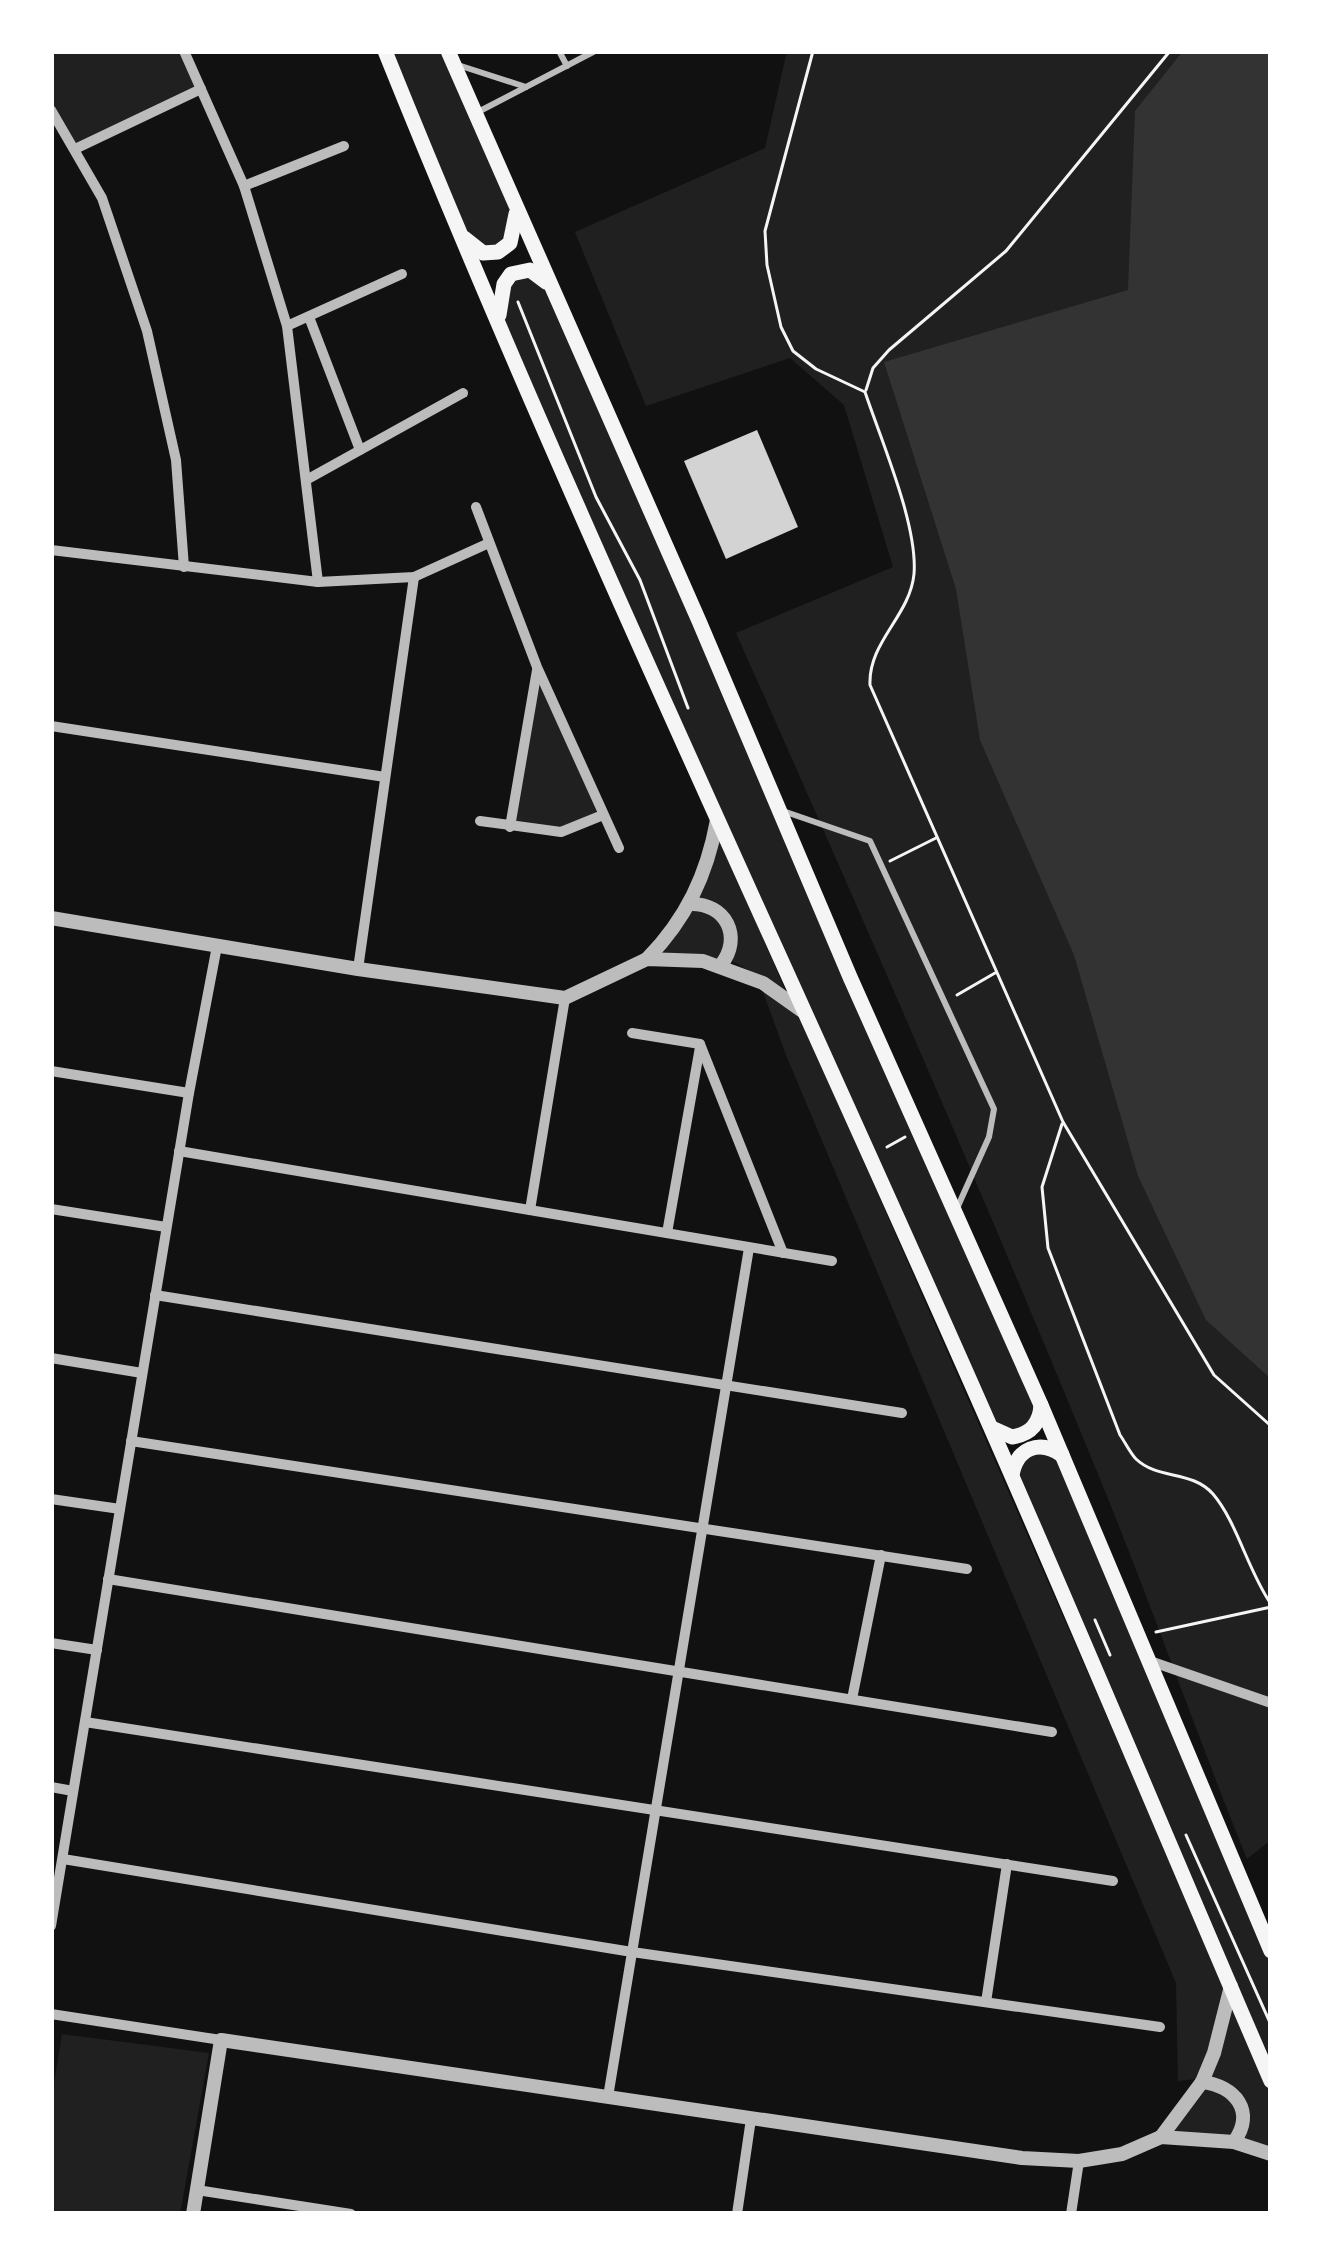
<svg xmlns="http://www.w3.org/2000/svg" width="1322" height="2265" font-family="'Zilla Slab',serif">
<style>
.green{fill:#202020}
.water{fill:#333}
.building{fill:#d3d3d3}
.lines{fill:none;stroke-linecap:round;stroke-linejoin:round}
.path{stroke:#f5f5f5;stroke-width:3}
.service{stroke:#bcbcbc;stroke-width:6}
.minor{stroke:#bcbcbc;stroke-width:10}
.tertiary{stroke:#bcbcbc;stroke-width:14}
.secondary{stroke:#f5f5f5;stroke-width:15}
</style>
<rect width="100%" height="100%" fill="#111"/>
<g class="green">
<path d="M51 51H183L201 89 72 145 51 109Z"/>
<path d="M388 51H445L517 209 504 244 489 250 470 241Z"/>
<path d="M787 51H1271V1840L1247 1859C1200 1743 1159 1626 1113 1511 993 1216 866 924 736 633L893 567 844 405 790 358 646 406 575 232 765 148Z"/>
<path d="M516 274 543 281 1038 1406 1028 1430 998 1431 501 321 503 297Z"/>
<path d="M540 681 598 813 561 829 516 824 514 820Z"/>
<path d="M719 837 787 994 731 960 735 935 724 909 697 898Z"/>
<path d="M699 909 718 918 727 939 718 960 664 952 692 910Z"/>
<path d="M762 989 797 1014 827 1078 1225 1986 1210 2048 1197 2079 1178 2081 1176 1983 786 1055Z"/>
<path d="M1055 1452 1271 1954V2077L1014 1470 1022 1456Z"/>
<path d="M1232 2003 1271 2093V2147L1241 2140C1248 2105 1251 2085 1208 2079Z"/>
<path d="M62 2034 209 2053 180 2214H51V2102Z"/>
<path d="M1205 2088 1222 2089 1239 2108 1232 2139 1181 2135 1174 2129Z"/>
</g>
<path class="water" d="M1183 51H1271V1379L1206 1320 1138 1176 1074 955 980 740 956 589 884 362 1128 290 1135 111Z"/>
<path class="building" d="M757 430 798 527 726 559 684 461Z"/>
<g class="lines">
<g class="path">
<path d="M813 51 765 231 767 265 781 327 793 351 816 369 865 392C881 440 918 525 914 574 910 616 868 642 870 685L1063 1122 1214 1375 1271 1426"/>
<path d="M518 302 596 497 640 580 688 708"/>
<path d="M866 390 873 368 889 350 1006 251 1170 51"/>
<path d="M890 861 936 838"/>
<path d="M957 995 995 973"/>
<path d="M1062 1124 1042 1187 1048 1248 1120 1435C1125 1442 1130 1453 1136 1459 1158 1480 1192 1470 1213 1494 1237 1522 1248 1571 1271 1604"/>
<path d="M887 1147 905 1137"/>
<path d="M1095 1620 1110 1655"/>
<path d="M1156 1632 1271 1607"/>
<path d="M1186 1835 1271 2025"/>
</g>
<g class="service">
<path d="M559 51 567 66"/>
<path d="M461 66 526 87"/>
<path d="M476 113 595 51"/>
<path d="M783 811 870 841 994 1109 989 1137 958 1206"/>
</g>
<g class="minor">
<path d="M184 51 244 186 287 326 318 582"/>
<path d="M51 110 102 198 147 331 176 460 184 567"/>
<path d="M75 149 201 89"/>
<path d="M244 186 344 146"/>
<path d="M309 317 360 450"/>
<path d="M287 326 402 274"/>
<path d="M308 479 463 393"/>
<path d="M476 507 537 667 619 848"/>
<path d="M51 550 318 582 414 577 489 543"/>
<path d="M51 726 385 777"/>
<path d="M480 821 561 832 603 815"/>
<path d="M510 827 537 670"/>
<path d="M358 969 414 577"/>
<path d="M632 1033 700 1044"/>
<path d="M700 1044 783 1253"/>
<path d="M51 1071 189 1093"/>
<path d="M179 1151 832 1261"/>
<path d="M51 1209 166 1227"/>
<path d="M530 1210 565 998"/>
<path d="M667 1233 700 1047"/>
<path d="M155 1295 902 1413"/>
<path d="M51 1358 142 1373"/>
<path d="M131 1441 967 1569"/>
<path d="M51 1499 120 1509"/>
<path d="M108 1579 1052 1732"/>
<path d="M51 1643 97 1650"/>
<path d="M1147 1660 1271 1703"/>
<path d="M852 1699 881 1555"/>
<path d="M85 1722 1113 1881"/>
<path d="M51 1787 73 1791"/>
<path d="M63 1859 632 1952 1160 2027"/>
<path d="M51 1926 189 1093 217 946"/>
<path d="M986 2002 1007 1864"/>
<path d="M51 2014 221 2040"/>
<path d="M608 2097 749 1248"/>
<path d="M197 2190 351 2214"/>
<path d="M737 2214 751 2119"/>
<path d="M1071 2214 1079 2161"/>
</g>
<g class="tertiary">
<path d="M690 904C726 903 743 937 721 965"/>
<path d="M51 918 358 969 565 998 647 959 703 961 763 983 801 1010"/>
<path d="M647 959C686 919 707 875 717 820"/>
<path d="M1202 2082C1235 2086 1256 2111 1234 2142"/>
<path d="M1161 2137 1202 2082 1214 2053 1231 1986"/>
<path d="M193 2214 221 2040 1022 2158 1079 2161 1122 2154 1161 2137 1234 2142 1271 2154"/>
</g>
<g class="secondary">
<path d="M385 51C572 516 789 968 990 1426 1086 1644 1177 1863 1271 2081"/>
<path d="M448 51 699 621 850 977 1041 1405 1271 1951"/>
<path d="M464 238 483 253 498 252 510 243 516 214"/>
<path d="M499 315 504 284 511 274 530 270 546 282"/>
<path d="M992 1428 1012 1437C1030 1434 1040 1424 1041 1405"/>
<path d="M1012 1475C1017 1448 1039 1439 1062 1455"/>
</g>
</g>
<rect width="1322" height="2265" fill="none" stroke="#ffffff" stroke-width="108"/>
</svg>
